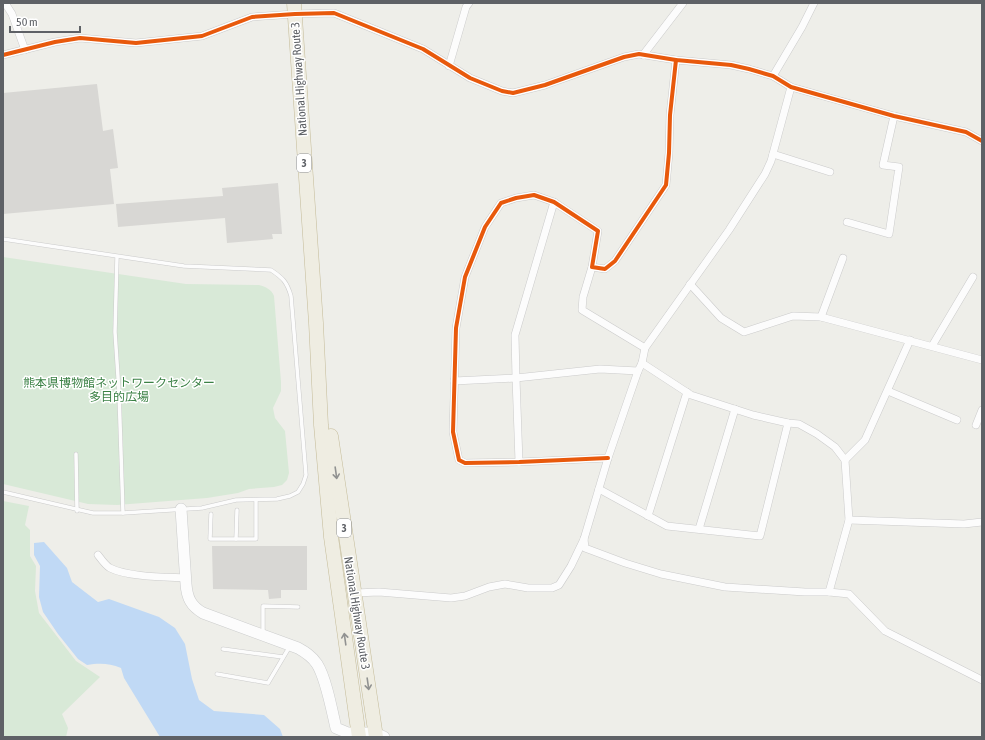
<svg xmlns="http://www.w3.org/2000/svg" width="985" height="740" font-family="'Asap Condensed','Noto Sans JP',sans-serif">
<style>
.green{fill:#d8e9d7}
.water{fill:#c0d9f5}
.building{fill:#d8d7d4}
.lines{fill:none;stroke-linecap:round;stroke-linejoin:round}
.lane-casing{stroke:#cbcbcb;stroke-width:4.5}
.street-casing{stroke:#cbcbcb;stroke-width:8}
.secondary-casing{stroke:#cbcccc;stroke-width:12}
.highway-casing{stroke:#c4bb98;stroke-width:15}
.lane{stroke:#fcfcfc;stroke-width:3.5}
.street{stroke:#fcfcfc;stroke-width:7}
.secondary{stroke:#fcfcfc;stroke-width:11}
.highway{stroke:#efede2;stroke-width:14}
.cycleway-casing{stroke:#fff;stroke-width:6}
.cycleway{stroke:#e8590c;stroke-width:4}
.oneway{stroke:#919291}
.labels{text-anchor:middle;dominant-baseline:central;stroke-width:3;stroke-linejoin:round;paint-order:stroke}
.shield{fill:#fff;stroke:#8e9094;stroke-width:1}
.shield-label{font-size:11px;font-weight:bold;fill:#5e6166}
.street-label{font-size:12px;fill:#5e6166;stroke:#fff}
.park-label{font-size:12px;fill:#3b8145;stroke:#fff}
</style>
<rect width="100%" height="100%" fill="#eeeee9"/>
<g class="green">
<path d="M3 257 186 284 259 285C266 287 271 289 274 296L281 382V391L273 408 275 418 285 431 289 473 287 480 282 485 274 487 249 489 238 493 207 498 117 505 88 504 3 484Z"/>
<path d="M3 501 29 506 25 525 30 530V556L36 566 35 591 39 613 76 661 100 677 62 714 68 728 66 737H3Z"/>
</g>
<path class="water" d="M44 542 67 568 72 582 98 602 109 599 159 617 175 628 185 644 192 679 199 700 214 711 264 715 280 729 283 737H160L124 678 121 668C109 663 99 663 87 665L78 659 58 634 43 612 39 597 40 566 34 555V543Z"/>
<g class="building">
<path d="M97 84 103 131 113 129 118 168 110 169 114 204 3 214V93Z"/>
<path d="M278 183 282 234H272L273 239 227 243 225 218 118 227 116 204 223 196 222 188Z"/>
<path d="M212 546H307V590H281V598L269 599 268 590 213 589Z"/>
</g>
<g class="lines">
<g class="lane-casing">
<g id="lane">
<path d="M3 239 184 266 271 270C283 278 287 282 291 296L306 475 303 484 298 492 290 496 277 499 236 500 202 508 123 513H93L3 492"/>
<path d="M117 257 115 332 119 392 123 513"/>
<path d="M76 454 77 511"/>
<path d="M211 514 210 539H256V500"/>
<path d="M236 539 237 510"/>
<path d="M263 634V606L298 607"/>
<path d="M223 649 283 657"/>
<path d="M217 674 268 683 290 646"/>
</g>
</g>
<g class="street-casing">
<g id="street">
<path d="M5 3 12 14 25 50"/>
<path d="M3 55 55 42 80 38 136 43 202 36 252 17 295 14 334 13 423 49 470 78 502 91 513 93 545 85 624 57 639 54 676 60 731 65 749 69 773 76 791 87 894 116 966 132 982 141"/>
<path d="M643 55 683 3"/>
<path d="M449 66 466 7 469 3"/>
<path d="M773 76 802 27 814 3"/>
<path d="M773 154 830 172"/>
<path d="M847 222 889 234 899 167 883 165 894 116"/>
<path d="M592 267 583 297 582 310 645 348"/>
<path d="M690 284 721 318 744 332 793 316 821 317 982 360"/>
<path d="M821 317 843 258"/>
<path d="M932 346 973 277"/>
<path d="M642 363 691 395 753 415 788 423 799 424 817 434 835 447 845 460 849 520 829 592"/>
<path d="M454 381 516 378 600 369 638 371"/>
<path d="M888 391 957 420"/>
<path d="M976 425 982 410"/>
<path d="M608 458 519 462 465 463 459 460 453 432 456 328 465 277 485 227 501 203 516 198 534 195 554 202 598 231 592 267 605 269 615 261 666 185 669 153 670 115 676 60"/>
<path d="M845 460 865 440 910 340"/>
<path d="M519 462 516 378 515 335 554 202"/>
<path d="M599 489 667 526 760 536 788 423"/>
<path d="M648 516 687 392"/>
<path d="M849 520 964 524 982 522"/>
<path d="M699 529 735 409"/>
<path d="M584 539 585 548 625 563 661 574 725 587 805 592H829L849 594 885 631 982 680"/>
<path d="M98 555C101 559 106 566 110 568 128 577 165 577 185 578"/>
<path d="M355 593 379 592 451 598 465 596 489 587 505 584 528 588H552L559 585 571 566 584 539 608 458 638 371 642 363 645 348 729 230 765 174 771 161 791 87"/>
</g>
</g>
<g class="secondary-casing">
<path id="secondary" d="M181 509 186 584C187 598 191 606 203 613L298 648C305 652 312 656 317 664 326 678 332 711 336 728L348 733H375L384 737"/>
</g>
<g class="highway-casing">
<g id="highway">
<path d="M294 3 316 323 321 425 331 537 359 737"/>
<path d="M331 436 376 737"/>
</g>
</g>
<use href="#lane" class="lane"/>
<use href="#street" class="street"/>
<use href="#secondary" class="secondary"/>
<use href="#highway" class="highway"/>
<g class="cycleway-casing">
<g id="cycleway">
<path d="M3 55 55 42 80 38 136 43 202 36 252 17 295 14 334 13 423 49 470 78 502 91 513 93 545 85 624 57 639 54 676 60 731 65 749 69 773 76 791 87 894 116 966 132 982 141"/>
<path d="M608 458 519 462 465 463 459 460 453 432 456 328 465 277 485 227 501 203 516 198 534 195 554 202 598 231 592 267 605 269 615 261 666 185 669 153 670 115 676 60"/>
</g>
</g>
<use href="#cycleway" class="cycleway"/>
</g>
<defs><path id="oneway-shaft" d="M-6 0H5M1.5-3L5.5 0L1.5 3" fill="none" stroke-width="1.6" stroke-linecap="round" stroke-linejoin="round"/></defs>
<g class="oneway">
<use href="#oneway-shaft" transform="translate(336 473) rotate(82)"/>
<use href="#oneway-shaft" transform="translate(345 639) rotate(-98)"/>
<use href="#oneway-shaft" transform="translate(368 684) rotate(82)"/>
</g>
<g class="labels">
<g class="shield">
<rect x="297" y="154" width="14" height="18" rx="3"/>
<rect x="337" y="519" width="14" height="18" rx="3"/>
</g>
<g class="shield-label">
<text x="304" y="163">3</text>
<text x="344" y="528">3</text>
</g>
<g class="street-label">
<text transform="translate(299 79) rotate(-94)">National Highway Route 3</text>
<text transform="translate(357 613) rotate(81)">National Highway Route 3</text>
</g>
<g class="park-label">
<text x="119" y="383">熊本県博物館ネットワークセンター<tspan x="119" dy="14">多目的広場</tspan></text>
</g>
</g>
<rect width="985" height="740" fill="none" stroke="#5e6166" stroke-width="8"/>
<path d="M10 26v6h70v-6" fill="none" stroke="#5e6166" stroke-width="2"/>
<text x="16" y="26" font-size="12" fill="#5e6166" stroke="#ffffff" stroke-width="3" paint-order="stroke">50 m</text>
</svg>
